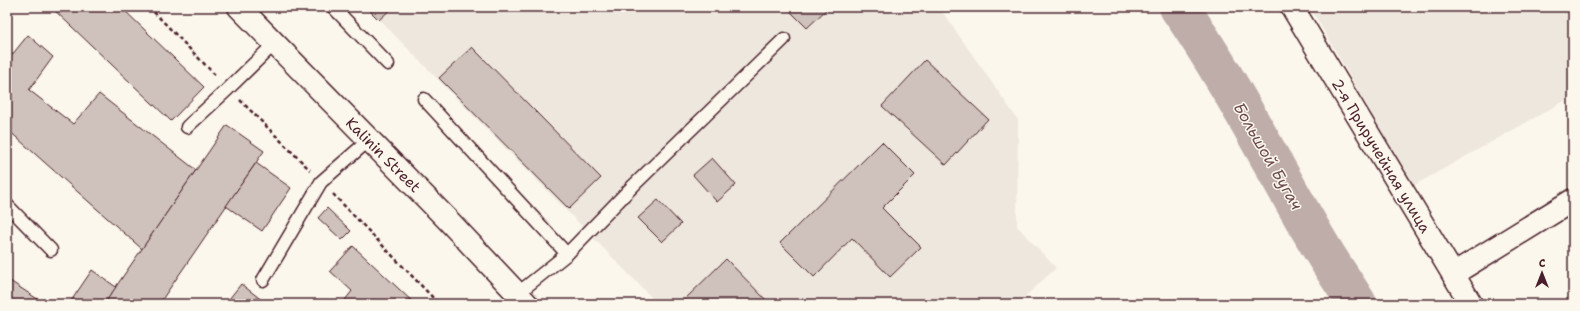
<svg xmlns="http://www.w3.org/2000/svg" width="1580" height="311" font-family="'Shantell Sans',sans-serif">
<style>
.built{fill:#eee7de}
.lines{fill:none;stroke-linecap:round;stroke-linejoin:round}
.river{stroke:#bfadaa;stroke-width:40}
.building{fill:#cfc2bc;stroke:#4a1f2b}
.service-casing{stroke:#4a1f2b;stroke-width:15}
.minor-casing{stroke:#4a1f2b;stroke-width:25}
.primary-casing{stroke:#4a1f2b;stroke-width:25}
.path{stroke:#4a1f2b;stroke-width:2.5;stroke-dasharray:4 3;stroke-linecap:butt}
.service{stroke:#fbf7ec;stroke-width:12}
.minor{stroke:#fbf7ec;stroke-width:22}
.primary{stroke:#fbf7ec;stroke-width:22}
.labels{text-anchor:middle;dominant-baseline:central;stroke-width:3;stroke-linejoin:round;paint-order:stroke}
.street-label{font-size:15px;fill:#4a1f2b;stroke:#fbf7ec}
.water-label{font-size:16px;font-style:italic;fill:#6d4a51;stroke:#fbf7ec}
</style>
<rect width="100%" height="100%" fill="#fbf7ec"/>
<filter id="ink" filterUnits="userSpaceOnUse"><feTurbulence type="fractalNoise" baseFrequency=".025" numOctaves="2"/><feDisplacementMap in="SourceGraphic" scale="8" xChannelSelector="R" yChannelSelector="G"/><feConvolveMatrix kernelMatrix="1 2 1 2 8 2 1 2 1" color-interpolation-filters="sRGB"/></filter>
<g filter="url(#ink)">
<g class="built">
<path d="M367 7H939L1018 120 1017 226 1056 268 1017 304H658Z"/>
<path d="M1310 7H1573V96L1413 186Z"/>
</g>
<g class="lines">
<path class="river" d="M1179 7C1229 79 1268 157 1312 232 1326 257 1342 280 1357 304"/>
</g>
<g class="building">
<path d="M51 7H121L204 87 171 121Z"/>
<path d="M366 7H393L379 20Z"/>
<path d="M786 7H829L807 28Z"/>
<path d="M28 35 53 57 29 90 73 124 99 94 196 170 142 249 7 129V61Z"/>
<path d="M472 47 601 178 569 209 439 78Z"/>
<path d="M925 60 988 119 946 165 882 106Z"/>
<path d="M227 125 264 151 159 304H104Z"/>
<path d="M882 142 915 175 882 208 921 247 890 277 852 238 814 277 780 243Z"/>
<path d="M712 158 736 185 717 202 693 175Z"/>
<path d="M256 163 291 188 262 231 226 206Z"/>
<path d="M658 200 681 224 662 242 638 218Z"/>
<path d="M327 208 351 231 342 240 318 218Z"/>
<path d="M353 246 415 304H342L352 291 330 271Z"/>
<path d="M726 259 770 304H680Z"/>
<path d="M92 270 116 287 104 304H69Z"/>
<path d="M7 279 45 304H7Z"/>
<path d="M241 284 267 304H225Z"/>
</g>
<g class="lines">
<g class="service-casing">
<g id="service">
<path d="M333 7 388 64"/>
<path d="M424 99 567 254"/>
<path d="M187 127 228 89 274 44"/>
<path d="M7 205 51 250"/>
<path d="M263 280 321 182 369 140"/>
<path d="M517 294 567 254 634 185 784 39"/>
</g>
</g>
<g class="minor-casing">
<g id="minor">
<path d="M1292 7 1471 304"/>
<path d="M1453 274 1573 200"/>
</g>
</g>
<g class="primary-casing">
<path id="primary" d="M239 7 447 219 527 304"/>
</g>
<g class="path">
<path d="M149 7 217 77"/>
<path d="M240 100 310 170"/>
<path d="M333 194 439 304"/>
</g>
<use href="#service" class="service"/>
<use href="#minor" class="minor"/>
<use href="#primary" class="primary"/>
</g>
</g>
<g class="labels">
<g class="street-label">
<text transform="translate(383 155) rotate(45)">Kalinin Street</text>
<text transform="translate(1381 156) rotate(59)">2-я Приручейная улица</text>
</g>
<g class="water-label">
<text transform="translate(1268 156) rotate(60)">Большой Бугач</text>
</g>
</g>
<rect width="1580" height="311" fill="none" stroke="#fbf7ec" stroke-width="24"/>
<rect x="12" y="12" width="1556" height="287" fill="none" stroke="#4a1f2b" stroke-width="1.5" filter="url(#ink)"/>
<g transform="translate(1542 273)" stroke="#fbf7ec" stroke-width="3" paint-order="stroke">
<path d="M0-3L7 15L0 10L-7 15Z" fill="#4a1f2b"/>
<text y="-6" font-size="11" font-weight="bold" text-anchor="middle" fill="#4a1f2b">С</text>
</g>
</svg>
